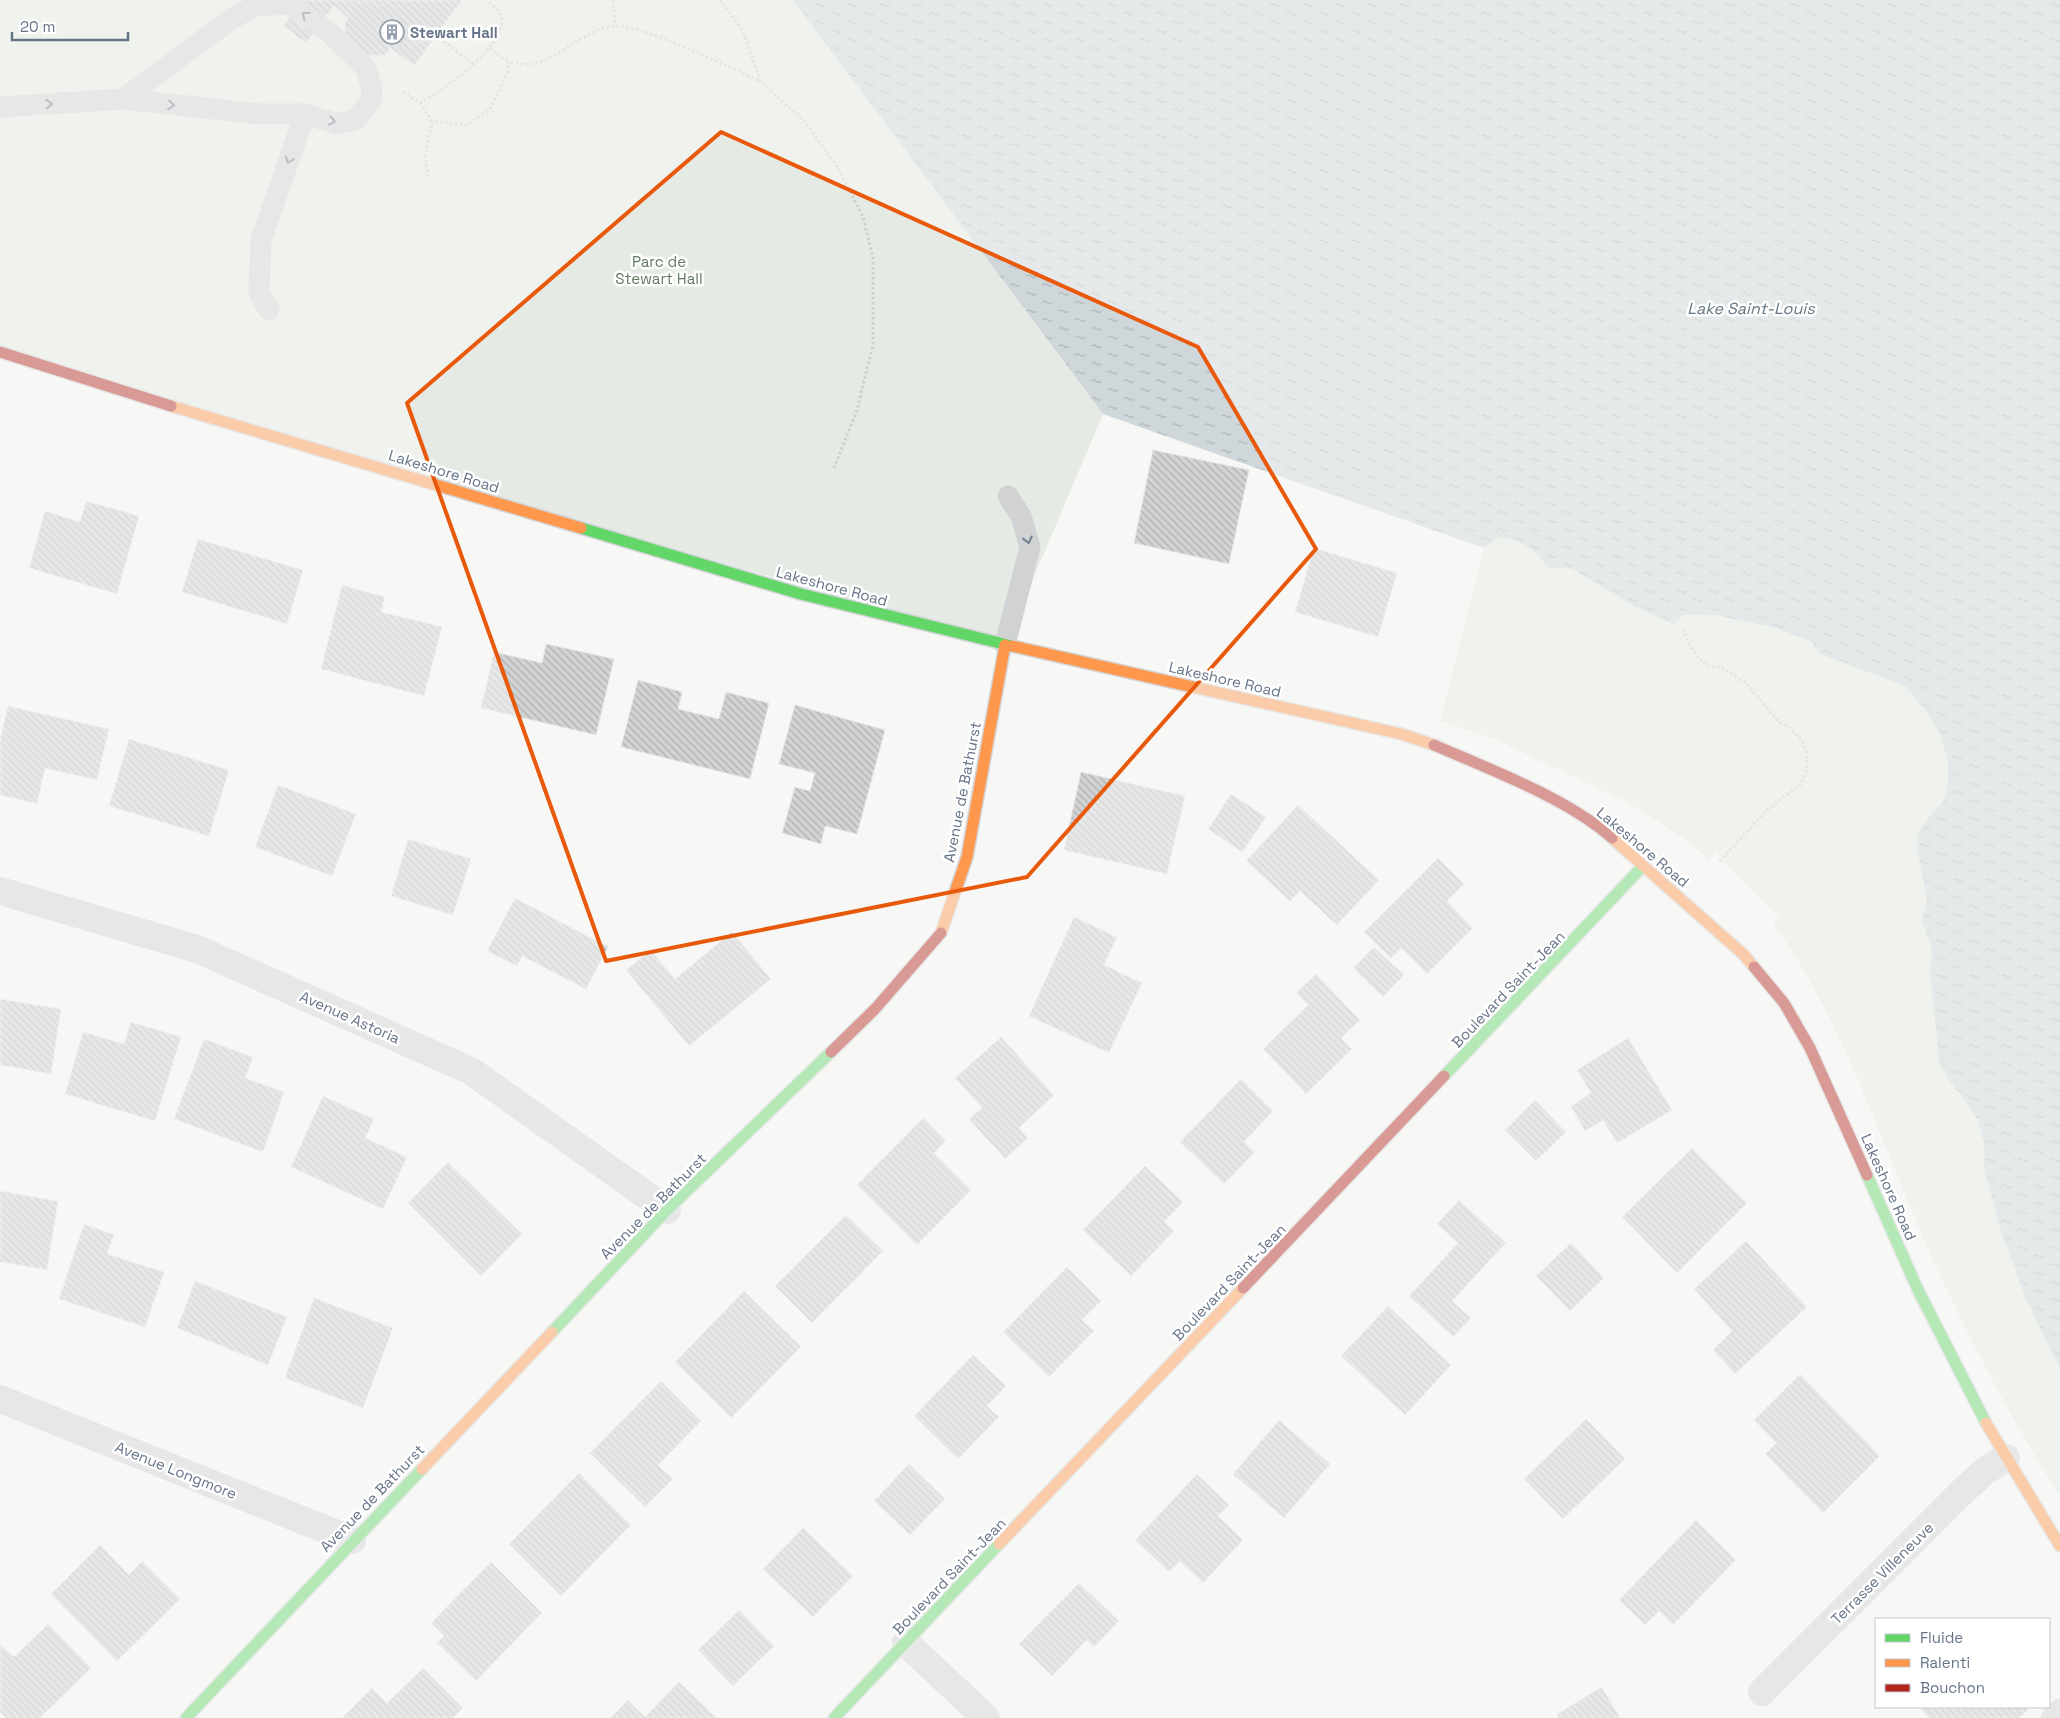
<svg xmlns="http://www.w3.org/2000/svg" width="2060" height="1718" font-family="'Space Grotesk',sans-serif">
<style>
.green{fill:#e6eae4}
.water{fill:url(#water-ripples)}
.building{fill:url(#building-back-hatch);stroke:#e6e6e6}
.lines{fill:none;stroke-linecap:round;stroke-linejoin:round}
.fast-casing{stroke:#d2d4d6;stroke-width:14}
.slow-casing{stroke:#d2d4d6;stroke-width:14}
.jam-casing{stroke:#d2d4d6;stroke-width:14}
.path{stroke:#cfcfd0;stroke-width:3;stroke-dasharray:2.5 2.5;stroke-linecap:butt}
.lane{stroke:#d1d2d3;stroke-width:21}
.street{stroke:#d1d2d3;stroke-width:28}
.fast{stroke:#63d668;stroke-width:11}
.slow{stroke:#ff974d;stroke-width:11}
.jam{stroke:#b3261e;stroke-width:11}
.oneway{stroke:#717d90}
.marked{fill:none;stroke:#e8590c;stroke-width:4;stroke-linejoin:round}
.labels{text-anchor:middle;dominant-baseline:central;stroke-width:5;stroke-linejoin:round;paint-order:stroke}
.poi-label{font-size:15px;font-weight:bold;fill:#667488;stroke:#fff;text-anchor:start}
.park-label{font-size:15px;fill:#637961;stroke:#fff}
.street-label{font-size:15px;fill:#667488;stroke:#fff}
.water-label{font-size:16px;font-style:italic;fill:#627683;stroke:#fff}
</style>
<defs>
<pattern id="water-ripples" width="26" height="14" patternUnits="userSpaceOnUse" patternTransform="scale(1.25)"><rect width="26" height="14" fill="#d0d7db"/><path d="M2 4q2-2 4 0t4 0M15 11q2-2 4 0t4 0" fill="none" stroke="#adb3b7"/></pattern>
<pattern id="building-back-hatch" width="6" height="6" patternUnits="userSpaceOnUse" patternTransform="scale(1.25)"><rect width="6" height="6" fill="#d2d3d4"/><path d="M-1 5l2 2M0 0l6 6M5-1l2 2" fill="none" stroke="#aeb0b2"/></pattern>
</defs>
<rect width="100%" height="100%" fill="#f7f7f6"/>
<g class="green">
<path d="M0 0H793L1103 414 1005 645 0 352Z"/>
<path d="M1499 537C1527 543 1531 547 1549 568L1572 569 1636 607 1684 615H1715L1779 629 1811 641 1820 654 1905 686 1927 712 1941 736 1948 761V784L1943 802 1929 816 1918 834 1917 849 1927 900 1922 921 1932 949 1930 973 1939 1062 1950 1082 1964 1099 1977 1119 1984 1144V1168L2000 1228 2025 1297 2060 1369V1496C2012 1421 1970 1341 1933 1260 1882 1147 1846 1025 1773 923L1779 918 1716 853 1708 859 1686 840 1630 804 1495 739 1440 721 1481 559 1484 548Z"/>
</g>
<path class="water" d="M793 0H2060V1369L2025 1297 2000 1228 1984 1168V1144L1977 1119 1964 1099 1950 1082 1939 1062 1930 973 1932 949 1922 921 1927 900 1917 849 1918 834 1929 816 1943 802 1948 784V761L1941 736 1927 712 1905 686 1820 654 1811 641 1779 629 1715 615H1684L1673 624 1636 607 1572 569 1549 568C1531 547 1527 543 1499 537L1484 548 1103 414Z"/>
<g class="building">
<path d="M303 0H462L414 66 390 48 384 56H366L347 40 344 25 348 18 334 6 306 43 283 26Z"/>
<path d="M1153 450 1249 470 1229 564 1134 543Z"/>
<path d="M86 501 139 516 117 594 29 568 45 511 80 522Z"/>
<path d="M198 539 303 570 287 624 182 592Z"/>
<path d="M1314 548 1397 573 1378 637 1295 612Z"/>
<path d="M342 585 385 597 381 612 442 627 424 696 321 669Z"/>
<path d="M546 644 614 659 596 735 481 708 494 652 542 663Z"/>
<path d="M638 680 682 692 678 709 719 719 726 692 769 703 750 779 621 747Z"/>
<path d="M795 705 885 730 857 834 825 826 821 844 782 833 795 787 810 791 815 773 779 764Z"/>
<path d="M8 706 109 729 97 780 45 768 37 804 0 795V740Z"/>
<path d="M129 739 229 770 209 836 109 806Z"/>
<path d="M1081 772 1185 796 1167 874 1064 850Z"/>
<path d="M278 785 356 814 332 876 255 847Z"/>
<path d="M1231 794 1266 817 1242 852 1208 829Z"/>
<path d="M1298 805 1379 880 1337 925 1300 891 1290 901 1246 861Z"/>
<path d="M408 839 471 859 453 915 391 896Z"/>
<path d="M1438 858 1464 884 1447 901 1473 928 1427 974 1401 948 1391 958 1364 932Z"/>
<path d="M515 898 608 947 586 989 522 956 517 966 487 951Z"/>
<path d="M1074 917 1117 937 1104 965 1142 983 1109 1053 1029 1016Z"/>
<path d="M732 932 771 979 689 1046 626 970 651 950 675 979Z"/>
<path d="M1374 947 1404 975 1383 997 1353 968Z"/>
<path d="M1316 974 1360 1020 1341 1038 1352 1049 1306 1094 1263 1049 1308 1005 1296 993Z"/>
<path d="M0 999 61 1009 51 1074 0 1065Z"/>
<path d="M131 1022 181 1037 155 1121 65 1094 83 1032 124 1044Z"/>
<path d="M1001 1037 1054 1095 1019 1128 1028 1138 1005 1159 969 1119 982 1108 955 1078Z"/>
<path d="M1628 1038 1672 1110 1617 1143 1603 1120 1585 1131 1571 1106 1591 1093 1577 1070Z"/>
<path d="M204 1039 253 1057 245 1078 284 1092 263 1152 174 1119Z"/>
<path d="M1241 1079 1273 1111 1244 1142 1255 1152 1224 1184 1180 1142Z"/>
<path d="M323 1096 374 1119 365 1138 407 1157 383 1209 291 1167Z"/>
<path d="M1535 1100 1566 1132 1536 1161 1505 1130Z"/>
<path d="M923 1118 946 1141 934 1153 971 1190 917 1245 857 1185Z"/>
<path d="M1692 1148 1747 1203 1677 1273 1622 1217Z"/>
<path d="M448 1162 522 1234 481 1276 408 1203Z"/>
<path d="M1145 1166 1183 1202 1164 1222 1174 1231 1131 1276 1083 1230Z"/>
<path d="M0 1191 58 1201 47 1270 0 1262Z"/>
<path d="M1459 1200 1506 1243 1452 1301 1471 1318 1453 1337 1409 1296 1458 1243 1437 1224Z"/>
<path d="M846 1215 883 1251 812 1323 775 1286Z"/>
<path d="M84 1224 114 1235 107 1254 164 1272 145 1327 59 1299Z"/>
<path d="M1746 1241 1807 1307 1735 1374 1713 1350 1732 1331 1694 1289Z"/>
<path d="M1571 1243 1604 1278 1570 1311 1536 1276Z"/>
<path d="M1067 1267 1101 1301 1082 1320 1094 1331 1049 1377 1003 1332Z"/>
<path d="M195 1281 287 1317 268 1365 177 1328Z"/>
<path d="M744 1291 801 1347 731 1418 675 1362Z"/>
<path d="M314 1298 393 1328 363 1408 285 1378Z"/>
<path d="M1388 1306 1451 1365 1405 1415 1341 1356Z"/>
<path d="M973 1355 1006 1386 987 1406 999 1417 958 1459 914 1416Z"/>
<path d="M1800 1374 1880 1456 1823 1513 1765 1454 1776 1443 1754 1420Z"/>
<path d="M661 1381 701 1421 658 1465 673 1479 645 1507 590 1453Z"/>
<path d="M1586 1419 1625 1459 1563 1519 1524 1479Z"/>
<path d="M1279 1420 1330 1464 1284 1518 1233 1474Z"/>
<path d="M909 1464 945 1499 910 1535 874 1501Z"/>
<path d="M579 1473 631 1525 561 1596 509 1544Z"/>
<path d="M1197 1474 1229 1505 1218 1516 1243 1540 1203 1583 1180 1561 1169 1572 1135 1540Z"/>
<path d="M1696 1520 1736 1560 1673 1625 1659 1611 1645 1625 1619 1600Z"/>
<path d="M803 1528 853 1576 813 1617 763 1569Z"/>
<path d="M100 1545 129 1575 142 1561 180 1599 117 1661 51 1594Z"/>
<path d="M491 1562 542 1613 476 1681 437 1643 444 1636 431 1623Z"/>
<path d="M1079 1583 1119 1621 1094 1647 1087 1640 1052 1676 1019 1644Z"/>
<path d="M739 1610 774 1646 733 1686 698 1650Z"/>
<path d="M48 1624 91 1668 40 1718H6L0 1712V1644L14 1657Z"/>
<path d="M423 1668 463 1708 453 1718H342L372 1688 387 1703Z"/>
<path d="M679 1682 717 1718H610L628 1700 645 1717Z"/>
<path d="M1602 1687 1620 1718H1559L1557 1714Z"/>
<path d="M1924 1707H2027L2029 1709 2019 1718H1929L1921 1710Z"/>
</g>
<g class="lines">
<g class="fast-casing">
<g id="fast">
<path d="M581 528 801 594 1012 646"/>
<path d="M1444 1076 1643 866"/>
<path d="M1867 1175 1918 1290 1986 1423"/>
<path d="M552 1332 667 1210 831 1052"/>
<path d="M186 1718 422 1469"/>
<path d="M834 1718 999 1544"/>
</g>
</g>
<g class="slow-casing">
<g id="slow">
<path d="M171 406 581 528"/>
<path d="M1012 646 1401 734 1434 745"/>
<path d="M1612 838 1744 955 1754 967"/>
<path d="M941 933 967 857 1005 645"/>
<path d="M1986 1423 2060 1546"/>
<path d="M422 1469 552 1332"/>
<path d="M999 1544 1243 1288"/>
</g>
</g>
<g class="jam-casing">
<g id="jam">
<path d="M0 352 171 406"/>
<path d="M1434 745C1489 769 1567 798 1612 838"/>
<path d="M1754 967 1784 1003 1810 1048 1867 1175"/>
<path d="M831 1052 875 1009 941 933"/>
<path d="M1243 1288 1444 1076"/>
</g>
</g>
<g class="path">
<path d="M613 0 615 26"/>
<path d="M720 0 742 29 761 82 804 121 837 166 863 217 873 258V345L857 410 834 468"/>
<path d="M436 35 473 64"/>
<path d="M490 48C495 52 502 59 508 61 548 77 578 29 614 26 642 24 730 68 760 81"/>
<path d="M403 92 420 103 432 121"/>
<path d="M420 103C444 89 501 51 502 20 502 12 492 5 486 0"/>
<path d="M428 177 425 157 432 121 466 125 490 110 508 71V61"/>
<path d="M1683 629 1691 648 1699 658 1707 666 1720 667 1746 683 1779 722 1789 727 1802 741 1807 754 1806 773 1800 785 1768 809 1719 862"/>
</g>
<g class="lane">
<path d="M0 107 123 99 259 114H305L337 124 355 120 371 101 372 89 366 68 330 33 289 4 255 6 233 18 123 99"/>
<path d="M269 310 259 293 261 240 305 114"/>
<path d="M1005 645 1030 547 1021 516 1008 496"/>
<path d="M2051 1718 2060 1709"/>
</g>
<g class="street">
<path d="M0 891 197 949 471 1071 667 1210"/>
<path d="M0 1399 352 1540"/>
<path d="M906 1643 986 1718"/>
<path d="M1762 1692 1964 1490 1985 1471 2006 1458"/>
</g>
<use href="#fast" class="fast"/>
<use href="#slow" class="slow"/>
<use href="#jam" class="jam"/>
</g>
<defs><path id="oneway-chevron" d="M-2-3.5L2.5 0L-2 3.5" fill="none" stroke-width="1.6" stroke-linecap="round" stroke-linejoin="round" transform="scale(1.25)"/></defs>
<g class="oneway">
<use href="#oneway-chevron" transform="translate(305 15) rotate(-145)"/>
<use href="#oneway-chevron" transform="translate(49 104) rotate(-4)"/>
<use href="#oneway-chevron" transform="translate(171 105) rotate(6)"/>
<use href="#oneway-chevron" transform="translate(332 121) rotate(11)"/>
<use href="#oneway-chevron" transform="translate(289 160) rotate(109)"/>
<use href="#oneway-chevron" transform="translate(1028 540) rotate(76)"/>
</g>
<path d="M0 0H2060V1718H0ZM721 132 1198 347 1316 549 1027 877 606 961 407 403Z" fill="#f7f7f6" fill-opacity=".55" fill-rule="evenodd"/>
<path class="marked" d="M721 132 1198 347 1316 549 1027 877 606 961 407 403Z"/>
<defs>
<g id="building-ring" transform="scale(1.25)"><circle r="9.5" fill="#fff" stroke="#99a2ae" stroke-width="1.5"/><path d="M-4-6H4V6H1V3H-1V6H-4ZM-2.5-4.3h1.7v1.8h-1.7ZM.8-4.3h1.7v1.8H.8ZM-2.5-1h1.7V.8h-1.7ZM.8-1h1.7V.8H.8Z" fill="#99a2ae"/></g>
</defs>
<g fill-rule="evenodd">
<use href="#building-ring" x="392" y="32"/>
</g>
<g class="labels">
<g class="poi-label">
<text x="410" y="32">Stewart Hall</text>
</g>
<g class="park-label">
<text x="659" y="261">Parc de<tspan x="659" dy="17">Stewart Hall</tspan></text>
</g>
<g class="street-label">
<text transform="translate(444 471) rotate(17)">Lakeshore Road</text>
<text transform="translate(832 586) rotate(15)">Lakeshore Road</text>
<text transform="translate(1225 679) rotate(13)">Lakeshore Road</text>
<text transform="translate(962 792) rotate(-79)">Avenue de Bathurst</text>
<text transform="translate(1643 847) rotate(40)">Lakeshore Road</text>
<text transform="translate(1508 989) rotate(-46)">Boulevard Saint-Jean</text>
<text transform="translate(350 1017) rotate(24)">Avenue Astoria</text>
<text transform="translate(1889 1187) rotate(66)">Lakeshore Road</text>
<text transform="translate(653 1206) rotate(-45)">Avenue de Bathurst</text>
<text transform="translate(1229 1282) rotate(-46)">Boulevard Saint-Jean</text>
<text transform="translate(176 1470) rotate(22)">Avenue Longmore</text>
<text transform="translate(372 1498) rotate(-46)">Avenue de Bathurst</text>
<text transform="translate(1882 1573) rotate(-45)">Terrasse Villeneuve</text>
<text transform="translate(949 1576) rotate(-46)">Boulevard Saint-Jean</text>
</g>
<g class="water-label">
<text x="1751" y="308">Lake Saint-Louis</text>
</g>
</g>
<rect x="1875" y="1618" width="175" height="90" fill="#ffffff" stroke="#c2c7cf"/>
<rect x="1885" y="1634" width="25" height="8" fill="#63d668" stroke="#c2c7cf"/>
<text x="1920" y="1643" font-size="15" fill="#667488">Fluide</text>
<rect x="1885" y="1659" width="25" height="8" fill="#ff974d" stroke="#c2c7cf"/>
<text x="1920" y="1668" font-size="15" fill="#667488">Ralenti</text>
<rect x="1885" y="1684" width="25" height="8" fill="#b3261e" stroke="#c2c7cf"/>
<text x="1920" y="1693" font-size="15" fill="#667488">Bouchon</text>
<path d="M12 32v8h116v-8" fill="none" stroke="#667488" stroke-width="2.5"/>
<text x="20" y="32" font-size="15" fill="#667488" stroke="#ffffff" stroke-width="4" paint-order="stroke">20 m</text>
</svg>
